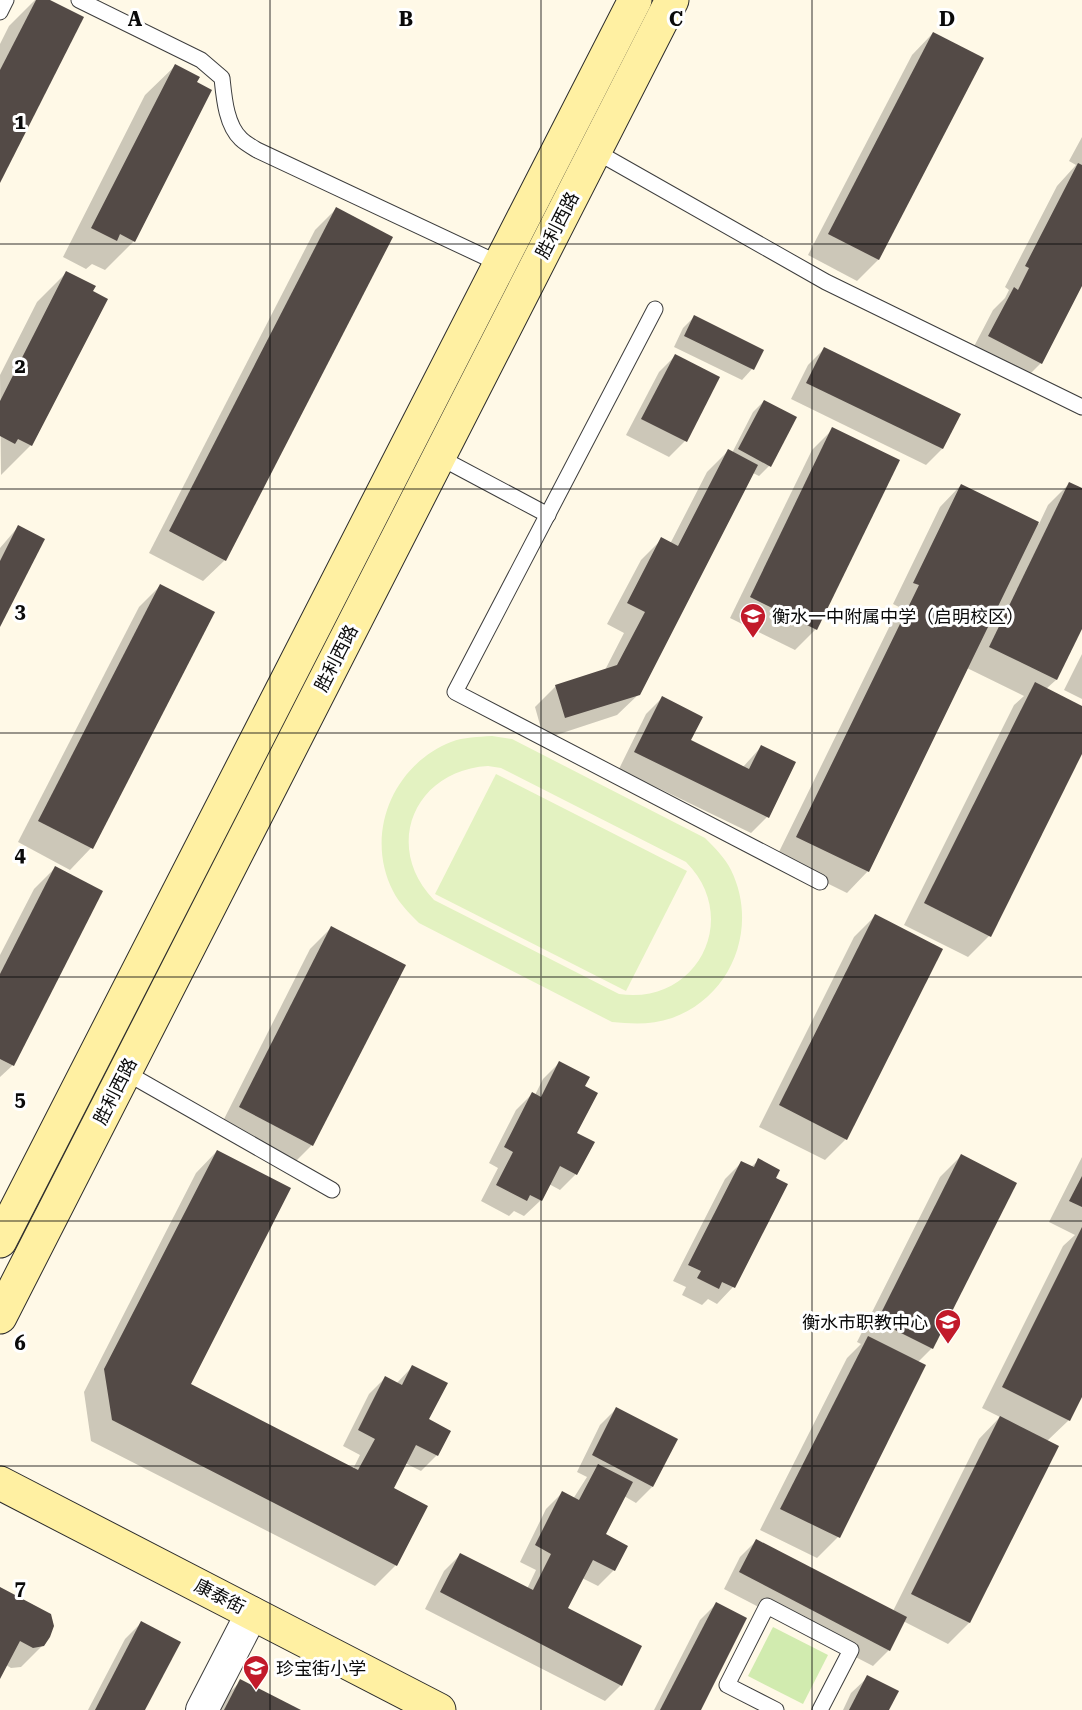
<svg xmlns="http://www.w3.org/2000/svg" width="1082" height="1710" font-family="'Roboto Serif','Noto Sans SC',serif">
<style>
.green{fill:#d1ebaf}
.pitch{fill:#e3f2c1;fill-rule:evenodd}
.shadow{fill:#0003}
.building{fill:#534a46}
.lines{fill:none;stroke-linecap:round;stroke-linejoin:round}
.lane-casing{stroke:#3d3d3d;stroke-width:17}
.street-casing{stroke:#3d3d3d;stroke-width:34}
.secondary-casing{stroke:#2c2c2c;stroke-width:35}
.lane{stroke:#fff;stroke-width:15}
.street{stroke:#fff;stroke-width:32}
.secondary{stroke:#fff0a2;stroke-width:33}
.grid{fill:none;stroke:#0a0a0a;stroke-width:1.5;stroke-opacity:0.55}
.labels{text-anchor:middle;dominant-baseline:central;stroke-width:6;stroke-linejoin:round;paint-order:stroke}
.street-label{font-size:18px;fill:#0a0a0a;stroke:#fff}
.poi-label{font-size:18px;fill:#0a0a0a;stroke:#fff;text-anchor:start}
.grid-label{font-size:20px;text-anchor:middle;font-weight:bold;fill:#0a0a0a;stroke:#fff;stroke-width:6;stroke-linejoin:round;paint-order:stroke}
</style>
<rect width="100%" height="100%" fill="#fff9e7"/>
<path class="green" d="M773 1627 828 1655 803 1704 748 1676Z"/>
<g class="pitch">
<path d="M492 736 512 739 705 838C715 848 725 858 731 870 759 927 732 997 672 1018 652 1025 633 1024 612 1022L419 923C409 913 399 903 393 891 364 834 393 765 451 742 464 737 478 737 492 736ZM488 766 501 768 686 862C742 918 697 1006 619 994L434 900C382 846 415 770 488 766Z"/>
<path d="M496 774 687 871 626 991 435 894Z"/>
</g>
<g class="shadow">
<path d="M35 0H47L0 179V44L9 26Z"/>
<path d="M933 33 982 59 878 260 857 281 808 255 912 55Z"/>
<path d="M175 66 134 241 105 270 92 264 86 269 63 257 145 95Z"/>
<path d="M1082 137V283L1041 363 1020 384 968 358 993 310 1005 298 1009 290 1005 287 1057 186 1076 165 1069 161Z"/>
<path d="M336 209 225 560 203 581 149 553 315 230Z"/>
<path d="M67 272 91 292 106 299 31 445 1 475 0 375 37 302Z"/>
<path d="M694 317 752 369 742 380 674 347 683 328Z"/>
<path d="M824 349 959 415 942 449 926 465 791 399 808 365Z"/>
<path d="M675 356 685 441 669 457 626 435 659 372Z"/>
<path d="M764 401 769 466 759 476 753 473 639 694 617 715 544 739 535 707 556 686 605 670 624 633 607 624 641 560 662 539 670 544 707 472 728 451 732 453 753 412Z"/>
<path d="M833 429 816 629 795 650 730 618 812 450Z"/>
<path d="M1069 484 1082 490V625L1056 680 1046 689 1082 708V751L989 936 968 957 904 925 1014 705 1024 696 967 668 868 871 847 893 776 858 899 607 893 604 940 507 961 485 1039 524 1048 505Z"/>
<path d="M18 527 0 624V548Z"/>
<path d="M160 586 213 613 91 848 70 870 18 842 139 607Z"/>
<path d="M1082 654V699L1064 690Z"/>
<path d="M662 698 689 741 743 767 761 747 767 817 751 833 619 769 646 714Z"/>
<path d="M55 868 13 1065 0 1077V955L34 889Z"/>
<path d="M875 916 846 1139 825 1160 759 1127 854 937Z"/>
<path d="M331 928 312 1145 291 1166 219 1129 310 949Z"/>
<path d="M559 1063 583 1087 575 1133 576 1174 560 1190 549 1184 541 1200 524 1216 514 1211 509 1216 481 1201 498 1168 489 1163 516 1110 532 1094 535 1095 543 1079Z"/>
<path d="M217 1151 189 1385 353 1469 360 1455 343 1446 369 1394 385 1378 396 1384 412 1367 437 1455 421 1471 405 1463 393 1487 396 1565 375 1586 91 1441 84 1392 196 1173Z"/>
<path d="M961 1156 932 1348 918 1362 924 1366 838 1537 817 1558 760 1530 847 1358 861 1344 857 1342 940 1177Z"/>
<path d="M1082 1157V1393L1069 1420 1047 1441 1057 1447 969 1623 948 1644 903 1621 889 1650 873 1666 724 1589 740 1557 756 1541 893 1611 979 1439 1000 1417 982 1408 1063 1246 1075 1235 1049 1222Z"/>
<path d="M759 1160 774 1179 786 1185 733 1287 717 1304 708 1299 702 1305 682 1295 686 1287 673 1281 725 1179 742 1162 751 1167Z"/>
<path d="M616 1409 652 1487 636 1503 624 1496 604 1535 614 1570 598 1586 582 1578 566 1609 621 1685 605 1701 425 1609 444 1571 460 1555 527 1589 536 1570 520 1562 546 1509 562 1493 573 1499 587 1477 577 1472 600 1425Z"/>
<path d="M0 1589 43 1645 21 1667 11 1668 6 1665 0 1676Z"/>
<path d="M716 1604 699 1710H654L700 1620Z"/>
<path d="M141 1623 144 1710H88L125 1639Z"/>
<path d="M868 1677 887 1710H843L851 1693Z"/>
<path d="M241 1681 297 1710H218L225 1697Z"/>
</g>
<g class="building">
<path d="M36 0H50L84 17 0 183V70Z"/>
<path d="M933 32 984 58 879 260 828 234Z"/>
<path d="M175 64 200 77 197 82 212 90 135 242 120 234 117 241 91 228Z"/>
<path d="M1078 163 1082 165V286L1042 364 988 336 1014 287 1018 290 1029 268 1025 266Z"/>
<path d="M336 207 393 237 226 561 169 531Z"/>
<path d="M66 271 96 286 93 291 108 299 32 446 18 439 15 444 0 436V401Z"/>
<path d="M694 315 764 350 754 370 684 336Z"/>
<path d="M824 347 961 414 943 449 806 383Z"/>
<path d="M675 354 720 377 687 442 641 419Z"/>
<path d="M764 400 797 417 771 467 738 449Z"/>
<path d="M832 427 900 460 817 630 750 597Z"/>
<path d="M728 449 758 465 640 695 565 718 555 685 617 665 645 612 627 603 661 537 678 546Z"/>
<path d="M1069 482 1082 488V629L1057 680 989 647Z"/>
<path d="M961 484 1039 522 869 872 796 837 919 585 913 583Z"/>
<path d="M18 525 45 539 0 627V561Z"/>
<path d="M160 584 215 612 93 849 38 821Z"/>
<path d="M1035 682 1082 706V754L991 937 924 903Z"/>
<path d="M662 696 703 717 691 740 749 769 761 745 796 762 769 818 634 752Z"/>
<path d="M55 866 103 891 14 1066 0 1059V974Z"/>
<path d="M875 914 943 949 847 1140 779 1105Z"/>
<path d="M331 926 406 965 313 1146 239 1107Z"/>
<path d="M559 1061 590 1077 585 1086 598 1093 577 1133 595 1142 577 1175 560 1166 542 1201 530 1195 527 1201 496 1185 513 1152 504 1147 532 1092 541 1097Z"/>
<path d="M217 1150 291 1188 191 1384 358 1470 375 1439 358 1430 385 1376 402 1385 412 1365 448 1383 429 1419 451 1431 438 1456 416 1445 394 1488 428 1506 397 1566 112 1420 104 1369Z"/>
<path d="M961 1154 1017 1183 933 1349 877 1321Z"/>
<path d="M758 1158 780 1170 776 1178 788 1184 735 1288 722 1282 719 1289 697 1278 701 1271 688 1265 741 1161 754 1167Z"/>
<path d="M1082 1176V1207L1069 1201Z"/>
<path d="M1082 1227V1397L1070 1421 1002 1387Z"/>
<path d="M868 1336 926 1365 840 1538 780 1509Z"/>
<path d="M616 1407 678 1439 653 1487 592 1455Z"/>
<path d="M1000 1416 1059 1446 970 1623 911 1594Z"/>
<path d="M598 1464 633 1482 606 1534 628 1546 615 1571 593 1560 568 1608 642 1646 622 1686 440 1592 460 1553 533 1590 551 1554 535 1545 562 1491 579 1500Z"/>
<path d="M756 1539 907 1617 890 1651 739 1572Z"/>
<path d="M0 1587 51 1614 54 1626 50 1637 44 1646 33 1648 20 1641 0 1679Z"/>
<path d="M716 1602 747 1618 701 1710H660Z"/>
<path d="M141 1621 181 1642 145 1710H95Z"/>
<path d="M867 1675 899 1691 889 1710H849Z"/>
<path d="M240 1679 301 1710H224Z"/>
</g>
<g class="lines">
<g class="lane-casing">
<g id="lane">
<path d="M79 0 201 60 222 78C224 97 226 125 241 139 245 143 252 147 257 150L500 264"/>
<path d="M0 12 6 0"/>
<path d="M595 151 826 282 1082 407"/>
<path d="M655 309 455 692 820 882"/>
<path d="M439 457 548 515"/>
<path d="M125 1072 332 1190"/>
<path d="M776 1710 727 1685 767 1606 851 1650 820 1710"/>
</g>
</g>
<g class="street-casing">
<path id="street" d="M202 1710 252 1613"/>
</g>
<g class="secondary-casing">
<g id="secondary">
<path d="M0 1241 635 0"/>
<path d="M0 1317 672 0"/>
<path d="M0 1483 439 1710"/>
</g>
</g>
<use href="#lane" class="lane"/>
<use href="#street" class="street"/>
<use href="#secondary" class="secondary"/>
</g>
<path class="grid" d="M270 0V1710M541 0V1710M812 0V1710M0 244H1082M0 489H1082M0 733H1082M0 977H1082M0 1221H1082M0 1466H1082"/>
<defs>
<g id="school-pin" transform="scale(1.35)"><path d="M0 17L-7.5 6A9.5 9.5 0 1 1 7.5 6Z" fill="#c21a2a" stroke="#fff"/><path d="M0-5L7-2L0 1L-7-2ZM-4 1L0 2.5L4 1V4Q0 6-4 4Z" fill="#fff"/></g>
</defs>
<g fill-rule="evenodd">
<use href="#school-pin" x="753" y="616"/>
<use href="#school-pin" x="948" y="1322"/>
<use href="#school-pin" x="256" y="1668"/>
</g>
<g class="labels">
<g class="street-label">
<text transform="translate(557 225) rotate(-63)">胜利西路</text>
<text transform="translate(336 658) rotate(-63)">胜利西路</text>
<text transform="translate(115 1091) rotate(-63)">胜利西路</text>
<text transform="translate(220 1596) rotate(27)">康泰街</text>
</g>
<g class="poi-label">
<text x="772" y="616">衡水一中附属中学（启明校区）</text>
<text x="928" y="1322" text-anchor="end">衡水市职教中心</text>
<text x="276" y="1668">珍宝街小学</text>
</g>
</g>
<g class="grid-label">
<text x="135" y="26">A</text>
<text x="406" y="26">B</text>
<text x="676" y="26">C</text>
<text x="947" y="26">D</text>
<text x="20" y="129">1</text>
<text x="20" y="373">2</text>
<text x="20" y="618">3</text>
<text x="20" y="862">4</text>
<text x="20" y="1106">5</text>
<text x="20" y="1350">6</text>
<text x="20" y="1595">7</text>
</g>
</svg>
